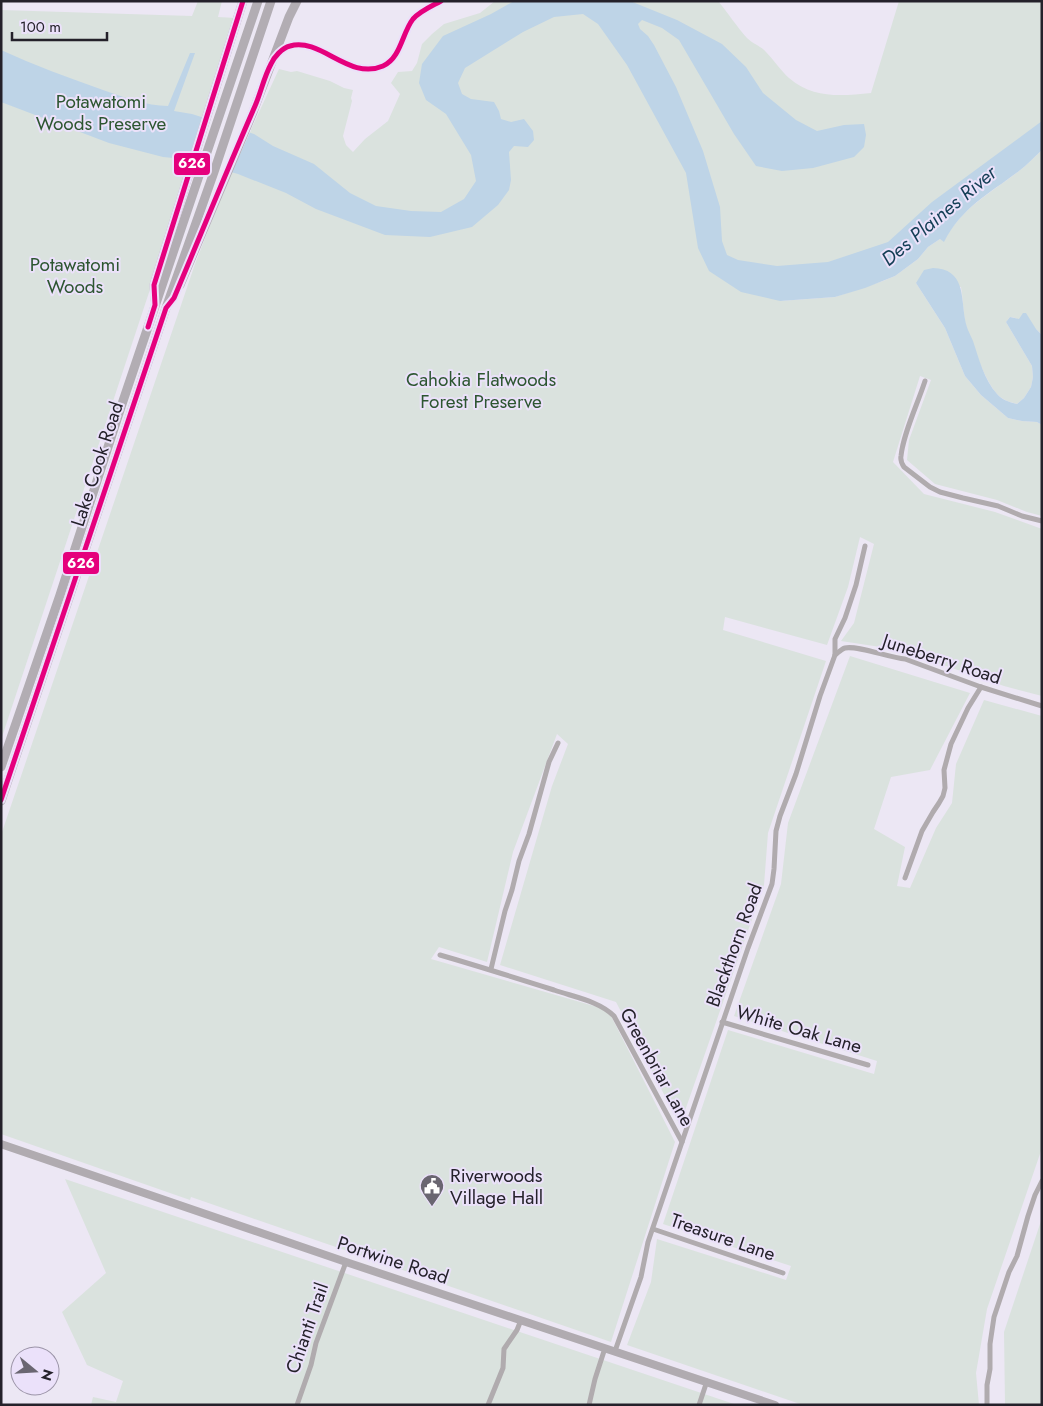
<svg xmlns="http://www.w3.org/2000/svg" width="1043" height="1406" font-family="Jost,sans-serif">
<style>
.green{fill:#dae2de}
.water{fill:#bed4e7}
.pier{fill:#ece7f4}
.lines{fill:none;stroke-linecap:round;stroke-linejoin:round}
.street{stroke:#b0abae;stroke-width:5}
.secondary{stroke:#b0abb0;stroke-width:8}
.primary{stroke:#b2adb3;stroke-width:9}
.bus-1-casing{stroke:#ebe1fa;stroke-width:9}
.bus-1{stroke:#e5007d;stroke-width:5}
.labels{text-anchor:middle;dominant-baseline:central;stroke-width:4;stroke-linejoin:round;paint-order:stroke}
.park-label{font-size:19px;fill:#2d5631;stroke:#ebe1fa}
.street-label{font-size:19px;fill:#24212a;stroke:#ebe1fa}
.poi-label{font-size:19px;fill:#24212a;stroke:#ebe1fa;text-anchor:start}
.water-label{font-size:20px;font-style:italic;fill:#133e55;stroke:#ebe1fa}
.line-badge{stroke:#ebe1fa;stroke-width:2}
.badge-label{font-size:14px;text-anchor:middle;font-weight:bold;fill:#fff}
</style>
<rect width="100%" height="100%" fill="#ece7f4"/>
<g class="green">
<path d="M198 1H222L218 17 236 18 165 244 1 740V10L192 16Z"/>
<path d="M495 1H718C728 13 737 27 747 38 753 44 761 46 766 52 774 60 781 71 789 78 814 99 841 96 871 93L899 1H1042V142L903 262 780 301 835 297 883 281 895 276 918 259 928 247 940 239 944 241C962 207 990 194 1019 171 1027 165 1034 157 1042 150V335C1034 326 1022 319 1010 317L1006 322 1032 366 1033 377 1031 387 1024 398 1017 404C1010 402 1005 401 999 396 987 386 969 338 965 322 963 311 963 298 961 287L916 283 945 328 965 376 981 395 1008 418 1022 421 1037 422 1042 425V516L1027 512 997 500 935 484 907 460 909 440 931 380 920 376 893 462 924 494 995 512 1042 529V696L1004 686 900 650 841 641 854 623 874 544 860 537 848 587 827 645 725 617 723 630 826 661 768 833 764 885 680 1125 616 1002 500 965 552 786 568 744 557 734 513 852 487 962 439 947 431 959 608 1010 675 1142 611 1342 191 1197 190 1200 1 1134V835L195 264 229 177 279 69 291 72 297 71 330 81 344 88 353 90 351 98 352 101 343 136 346 145 353 152 365 139 388 121 400 94 391 83 398 72 412 71 417 63 422 44 432 34 444 24 480 13Z"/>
<path d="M850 656 970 693 930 770 891 777 874 829 905 847 897 886 910 888 936 828 952 803 956 764 984 700 1042 716V1148L987 1309 976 1373 979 1405H803L627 1345 651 1282 657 1239 786 1280 791 1266 663 1224 728 1030 874 1074 877 1061 734 1016 781 884 788 823Z"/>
<path d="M65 1179 737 1405H91L93 1397 116 1402 123 1381 87 1365 62 1312 106 1273Z"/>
<path d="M1042 1218V1405H1005L1004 1332Z"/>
</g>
<g class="water">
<path d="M514 1H630L677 20 722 44 746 67 763 93 796 120 817 131 844 125 864 124 866 135 864 147 854 157 813 168 782 171 756 166 734 134 679 40 662 28 642 20 638 24 640 29 648 36 654 45 676 87 703 151 720 207 722 241 727 255 738 260 777 266 828 262 888 242 932 202 1042 121V150C1034 157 1027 165 1019 171 989 194 962 207 944 242L940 239 928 247 918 259 895 276 865 288 835 297 780 301 741 292 709 271 698 248 686 173 627 65 598 24 583 14 554 17 523 32 465 68 458 83 462 94 471 99 494 102 499 111 501 119 511 122 524 119 533 131 534 140 528 147 514 146 509 152 511 180 509 190 498 205 472 227 430 237 385 235 316 209 286 193 238 174 184 159 163 157 109 143 1 102V50C34 65 69 78 103 90 124 97 146 106 168 106L190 53H195L174 111 192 114 254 134 273 146 314 164 350 193 376 206 411 211 441 212 464 199 476 181 471 155 446 114 426 100 419 83 422 64 443 36 491 14Z"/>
<path d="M933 268C965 269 961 296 965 319 966 327 970 334 973 341 979 359 984 379 997 394 1002 400 1009 402 1017 404L1024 398 1031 387 1033 377 1032 366 1006 322 1010 317 1019 319 1023 313H1026L1036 329 1042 335V425L1037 422 1022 421 1008 418 981 395 965 376 945 328 916 283 924 270Z"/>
</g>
<path class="pier" d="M203 115 251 130 231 174 188 162Z"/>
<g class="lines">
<g class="street">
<path d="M276 56C279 53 282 50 285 48 305 34 345 71 371 70 400 68 398 32 415 17 423 10 433 6 442 1"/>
<path d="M925 381C918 403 903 434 901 456 900 461 902 464 904 467L930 487 940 492 963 498 998 506 1022 516 1042 521"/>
<path d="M835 655C838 653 841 649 845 648 857 645 890 658 905 659L981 687 1042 706"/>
<path d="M905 878 922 831 933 812 939 803 943 796 945 788 944 770 951 744 968 708 981 687"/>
<path d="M440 955C478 966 516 978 554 990 574 997 599 1001 614 1016L682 1142"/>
<path d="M491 969 505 911 512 890 519 861 529 834 549 762 558 743"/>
<path d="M722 1022 868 1065"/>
<path d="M653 1229 783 1273"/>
<path d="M615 1351 641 1277 648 1242 748 948 772 884 774 869 776 831 780 816 796 774 820 696 835 655V639L845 618 856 585 865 546"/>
<path d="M297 1405 311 1365 316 1343 346 1262"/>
<path d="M488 1405 503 1368 504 1349 517 1330 521 1320"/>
<path d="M589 1405 595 1379 605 1348"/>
<path d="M699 1405 707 1381"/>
<path d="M987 1405V1385L990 1369V1344L994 1317 1009 1272 1017 1256 1028 1216 1035 1195 1042 1181"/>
</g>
<path class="secondary" d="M1 1144 346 1262 775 1405"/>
<g class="primary">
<path d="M180 285 253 112 289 17 297 1"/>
<path d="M155 300 154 285 243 1"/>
<path d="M1 767 60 595 121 407 258 1"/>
<path d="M1 801 166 308 214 172 271 1"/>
</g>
<g class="bus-1-casing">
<g id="bus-1">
<path d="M148 327 155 305 154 285 243 1"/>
<path d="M1 800 166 308 174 298C201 234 227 170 255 106 261 92 264 77 271 64 274 57 282 48 290 46 321 37 349 81 383 66 401 58 402 33 413 19 420 11 432 6 441 1"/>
</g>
</g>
<use href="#bus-1" class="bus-1"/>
</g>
<defs>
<g id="civic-pin" transform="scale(1.25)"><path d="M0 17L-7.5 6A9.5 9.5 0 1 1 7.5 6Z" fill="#6a6671" stroke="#ebe1fa"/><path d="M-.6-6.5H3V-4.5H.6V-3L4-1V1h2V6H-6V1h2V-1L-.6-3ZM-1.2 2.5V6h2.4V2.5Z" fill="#fff"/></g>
</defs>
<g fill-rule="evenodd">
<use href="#civic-pin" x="432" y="1186"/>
</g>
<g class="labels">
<g class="park-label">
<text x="101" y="101">Potawatomi<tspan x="101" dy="22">Woods Preserve</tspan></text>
<text x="75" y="264">Potawatomi<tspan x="75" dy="22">Woods</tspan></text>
<text x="481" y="379">Cahokia Flatwoods<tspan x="481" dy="22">Forest Preserve</tspan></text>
</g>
<g class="street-label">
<text transform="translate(97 464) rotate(-72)">Lake Cook Road</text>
<text transform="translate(942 659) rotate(18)">Juneberry Road</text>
<text transform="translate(734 945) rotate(-70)">Blackthorn Road</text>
<text transform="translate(799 1029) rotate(16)">White Oak Lane</text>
<text transform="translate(657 1067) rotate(61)">Greenbriar Lane</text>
<text transform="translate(723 1237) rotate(19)">Treasure Lane</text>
<text transform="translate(393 1260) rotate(18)">Portwine Road</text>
<text transform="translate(307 1328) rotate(-71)">Chianti Trail</text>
</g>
<g class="poi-label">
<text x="450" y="1175">Riverwoods<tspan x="450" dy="22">Village Hall</tspan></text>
</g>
<g class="water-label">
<text transform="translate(939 216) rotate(-40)">Des Plaines River</text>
</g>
</g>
<g class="line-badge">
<rect x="173" y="152" width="38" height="24" rx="5" fill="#e5007d"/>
<rect x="62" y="551" width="38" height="24" rx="5" fill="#e5007d"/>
</g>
<g class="badge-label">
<text x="192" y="168">626</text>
<text x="81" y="568">626</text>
</g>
<rect width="1043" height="1406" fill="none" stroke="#24212a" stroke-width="5"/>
<g transform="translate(35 1371) rotate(108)"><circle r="24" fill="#ebe1fa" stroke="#9b94a7"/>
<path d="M0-4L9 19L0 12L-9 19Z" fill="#6a6671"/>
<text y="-8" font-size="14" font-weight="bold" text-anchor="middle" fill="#24212a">N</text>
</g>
<path d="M12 32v8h95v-8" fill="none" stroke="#24212a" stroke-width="2.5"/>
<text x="20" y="32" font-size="15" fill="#24212a" stroke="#ebe1fa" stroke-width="4" paint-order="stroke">100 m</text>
</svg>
